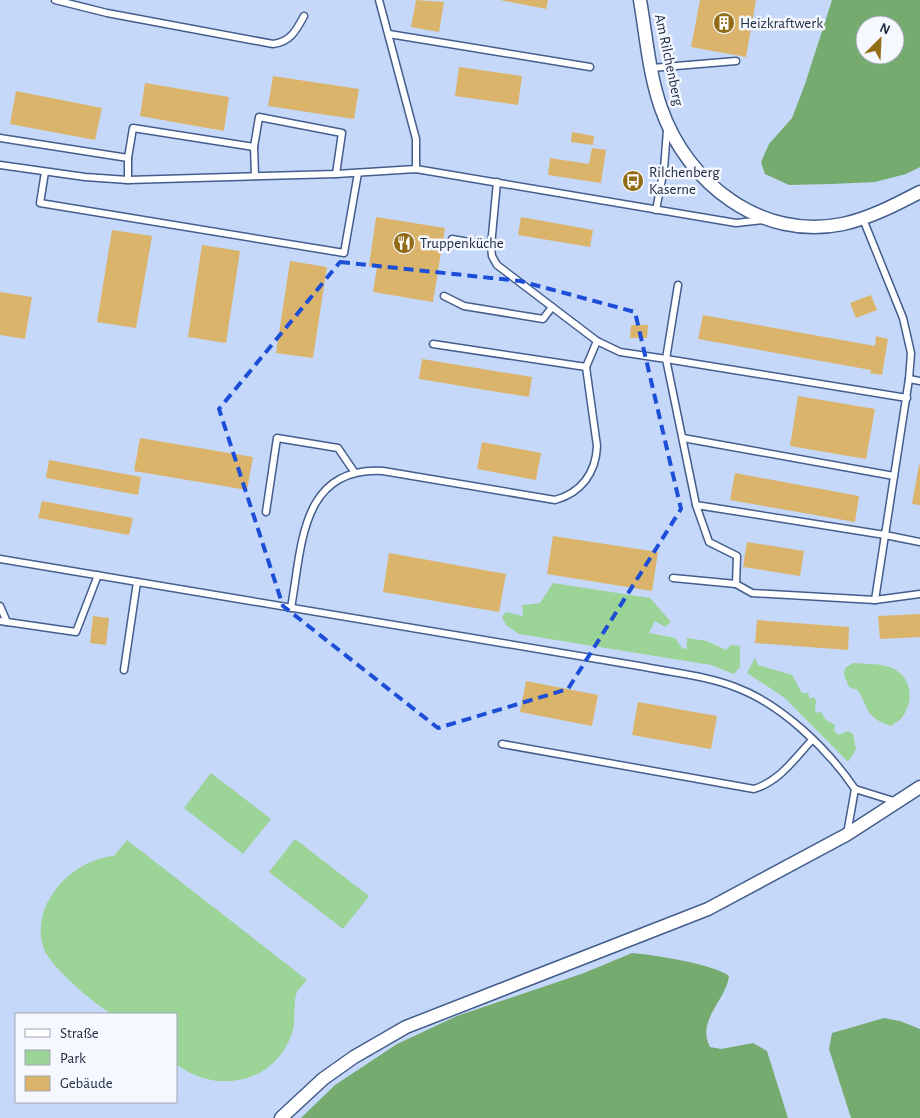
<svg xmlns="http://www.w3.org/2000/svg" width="920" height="1118" font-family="'Alegreya Sans',sans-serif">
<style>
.green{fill:#9cd396}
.forest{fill:#76ab70;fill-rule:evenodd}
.building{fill:#dbb46b}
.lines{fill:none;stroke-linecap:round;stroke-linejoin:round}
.service-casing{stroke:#435d8d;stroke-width:9}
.minor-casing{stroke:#435d8d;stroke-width:15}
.service{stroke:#fff;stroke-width:6}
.minor{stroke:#fff;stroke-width:12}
.marked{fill:none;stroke:#1d4ed8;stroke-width:4;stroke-dasharray:10 6;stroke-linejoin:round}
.labels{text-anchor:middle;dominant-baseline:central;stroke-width:5;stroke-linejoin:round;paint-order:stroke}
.poi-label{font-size:15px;fill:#202c41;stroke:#f5f8fe;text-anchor:start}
.street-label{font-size:15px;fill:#202c41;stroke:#f5f8fe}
</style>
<rect width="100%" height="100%" fill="#c5d8f9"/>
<g class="green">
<path d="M553 583 650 598 671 622 665 627 655 621 649 633 675 638 682 648 687 649V638L707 641 726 650 731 645 740 646V667L734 674 711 665 519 634 506 625 502 617 506 612 523 616 522 605 540 603Z"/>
<path d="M755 658 758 665 792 675 802 693H808L810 699 813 697 816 700 815 713 821 712 826 720 835 725 834 730 838 735 848 731 853 734 856 749 848 762 785 698 747 673Z"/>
<path d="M853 663C864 664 878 663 889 667 911 674 915 699 903 716 901 720 895 723 891 726 866 718 869 709 858 690L849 687 844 675 845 668Z"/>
<path d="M211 773 271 819 243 854 184 808Z"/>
<path d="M295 839 369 896 343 929 269 872Z"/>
<path d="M127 840 307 980C304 984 297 990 296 995 293 1008 296 1021 292 1033 275 1084 216 1095 176 1064V1014C164 1014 120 1017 112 1014 96 1006 50 966 44 949 28 906 72 859 114 856Z"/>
</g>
<g class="forest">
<path d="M832 0H920V167L906 174 875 182 832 184 789 185 765 174 761 162 769 144 792 118 805 84ZM865 25H895V55H865Z"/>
<path d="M632 953C654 955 714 964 729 976 726 1001 696 1020 710 1047L721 1049 753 1043 767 1051 788 1118H301L335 1085 397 1044 457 1016 584 973Z"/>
<path d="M884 1018 900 1021 920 1029V1118H851L829 1049 832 1033Z"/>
</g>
<g class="building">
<path d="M416 0 444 2 439 32 411 27Z"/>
<path d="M500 0H548L546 9Z"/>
<path d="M700 0H756L746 57 691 47Z"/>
<path d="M459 67 522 76 518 105 455 96Z"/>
<path d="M273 76 359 89 354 119 268 106Z"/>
<path d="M145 83 229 97 224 131 140 116Z"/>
<path d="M16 91 102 108 95 140 10 124Z"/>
<path d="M572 132 594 136 593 145 571 142Z"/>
<path d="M592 148 606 150 601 183 548 175 550 158 589 164Z"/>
<path d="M376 217 445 228 433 302 373 292 377 267 369 266Z"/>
<path d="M521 217 593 230 590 247 518 235Z"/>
<path d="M112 230 152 236 136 328 97 322Z"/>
<path d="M202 245 240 251 226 343 188 337Z"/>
<path d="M290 261 327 267 313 358 276 353Z"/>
<path d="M0 292 32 297 25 339 0 335Z"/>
<path d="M871 295 877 310 856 318 850 303Z"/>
<path d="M703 315 875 346 876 336 888 339 882 375 870 373 871 370 698 339Z"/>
<path d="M631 325H648L647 338H630Z"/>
<path d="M422 359 532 377 529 397 419 379Z"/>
<path d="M798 396 875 409 866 459 790 446Z"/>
<path d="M140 438 253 457 247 490 134 471Z"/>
<path d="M482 442 541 453 536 480 477 469Z"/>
<path d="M49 460 141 477 138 495 46 478Z"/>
<path d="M919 465H920V505L912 504Z"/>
<path d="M735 473 859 496 855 522 730 500Z"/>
<path d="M42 501 133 518 129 535 38 518Z"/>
<path d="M553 536 658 552 652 591 547 574Z"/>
<path d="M747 542 804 551 800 576 743 567Z"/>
<path d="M389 553 506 574 499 612 383 592Z"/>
<path d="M920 614V637L880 639 878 616Z"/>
<path d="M93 616 109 618 106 645 90 643Z"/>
<path d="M757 620 849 627 848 650 755 643Z"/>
<path d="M526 681 598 695 592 726 520 712Z"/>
<path d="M638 702 717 716 711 749 632 735Z"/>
</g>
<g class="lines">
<g class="service-casing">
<g id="service">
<path d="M55 0 107 13 273 44C290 42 296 31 304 16"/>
<path d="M379 0 416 139V169"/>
<path d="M389 34 590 67"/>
<path d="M652 68 736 61"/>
<path d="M0 138 128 158 133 128 254 147 259 117 342 133 336 174"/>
<path d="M254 147 255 176"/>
<path d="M128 158V180"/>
<path d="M0 165 85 177 128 180 336 174 416 169 736 223 763 220"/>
<path d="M45 172 40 203 344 253 358 173"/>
<path d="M497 182 491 246 492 256 497 265 597 341 620 352 666 359 696 505 885 535 909 379 911 353 903 318 863 219"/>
<path d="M656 210 664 169 667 130"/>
<path d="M452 239 491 246"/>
<path d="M678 285 666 359 907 398"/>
<path d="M444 296 464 306 543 319 552 307"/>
<path d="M433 344 586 367"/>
<path d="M909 379 920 381"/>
<path d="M683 438 894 476"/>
<path d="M266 512 277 438 338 448 355 473"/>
<path d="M0 559 645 667C674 673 707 676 735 687 781 704 827 748 855 789"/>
<path d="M673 578 736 584 737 556 709 542 696 505"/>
<path d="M736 584 752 593 875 600 920 594"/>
<path d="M875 600 885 535 920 542"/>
<path d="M0 606 7 622"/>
<path d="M291 608C302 547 300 466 383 471L555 500C581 493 596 473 597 446L586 367 597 341"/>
<path d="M0 621 76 632 98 575"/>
<path d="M124 670 137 582"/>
<path d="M502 744 754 789C780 781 794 759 812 740"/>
<path d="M847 834 855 789 897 802"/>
</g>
</g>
<g class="minor-casing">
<g id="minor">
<path d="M640 0C646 35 649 74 661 108 687 183 761 241 843 224 870 218 895 205 920 192"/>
<path d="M281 1118 323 1079 354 1057 406 1027 708 909 846 835 920 787"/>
</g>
</g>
<use href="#service" class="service"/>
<use href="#minor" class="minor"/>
</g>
<path class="marked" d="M340 262 520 281 635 312 681 509 568 689 438 728 283 606 219 409Z"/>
<defs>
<g id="building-disc" transform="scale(1.125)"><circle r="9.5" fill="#936d15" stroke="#f5f8fe"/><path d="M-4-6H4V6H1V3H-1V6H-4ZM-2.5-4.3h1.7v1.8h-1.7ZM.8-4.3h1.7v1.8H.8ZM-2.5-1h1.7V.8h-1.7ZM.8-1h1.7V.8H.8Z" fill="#fff"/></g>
<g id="bus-disc" transform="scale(1.125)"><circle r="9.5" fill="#936d15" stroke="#f5f8fe"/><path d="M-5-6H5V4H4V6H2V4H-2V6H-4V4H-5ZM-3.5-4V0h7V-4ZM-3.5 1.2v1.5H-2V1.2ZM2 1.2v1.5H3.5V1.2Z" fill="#fff"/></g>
<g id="restaurant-disc" transform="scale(1.125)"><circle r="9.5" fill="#936d15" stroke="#f5f8fe"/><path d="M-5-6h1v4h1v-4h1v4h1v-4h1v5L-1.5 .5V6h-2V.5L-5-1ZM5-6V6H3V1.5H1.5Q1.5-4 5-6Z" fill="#fff"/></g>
</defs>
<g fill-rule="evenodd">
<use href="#building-disc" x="724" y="23"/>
<use href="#bus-disc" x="633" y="181"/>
<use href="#restaurant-disc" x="404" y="243"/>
</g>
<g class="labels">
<g class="poi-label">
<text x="740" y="23">Heizkraftwerk</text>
<text x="649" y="172">Rilchenberg<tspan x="649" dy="17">Kaserne</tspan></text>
<text x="420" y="243">Truppenküche</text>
</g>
<g class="street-label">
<text transform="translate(669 60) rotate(78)">Am Rilchenberg</text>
</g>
</g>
<rect x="15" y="1013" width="162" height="90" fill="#f5f8fe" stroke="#a0a6b2"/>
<rect x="25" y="1029" width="25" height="8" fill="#ffffff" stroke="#a0a6b2"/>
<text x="60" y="1038" font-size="15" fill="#202c41">Straße</text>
<rect x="25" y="1050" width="25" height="15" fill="#9cd396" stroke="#a0a6b2"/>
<text x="60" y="1063" font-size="15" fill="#202c41">Park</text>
<rect x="25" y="1076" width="25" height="15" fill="#dbb46b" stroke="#a0a6b2"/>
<text x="60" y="1088" font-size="15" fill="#202c41">Gebäude</text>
<g transform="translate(880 40) rotate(24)"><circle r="24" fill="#f5f8fe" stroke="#a0a6b2"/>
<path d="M0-4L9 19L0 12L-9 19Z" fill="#936d15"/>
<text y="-8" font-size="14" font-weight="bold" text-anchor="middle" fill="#202c41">N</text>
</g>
</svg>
